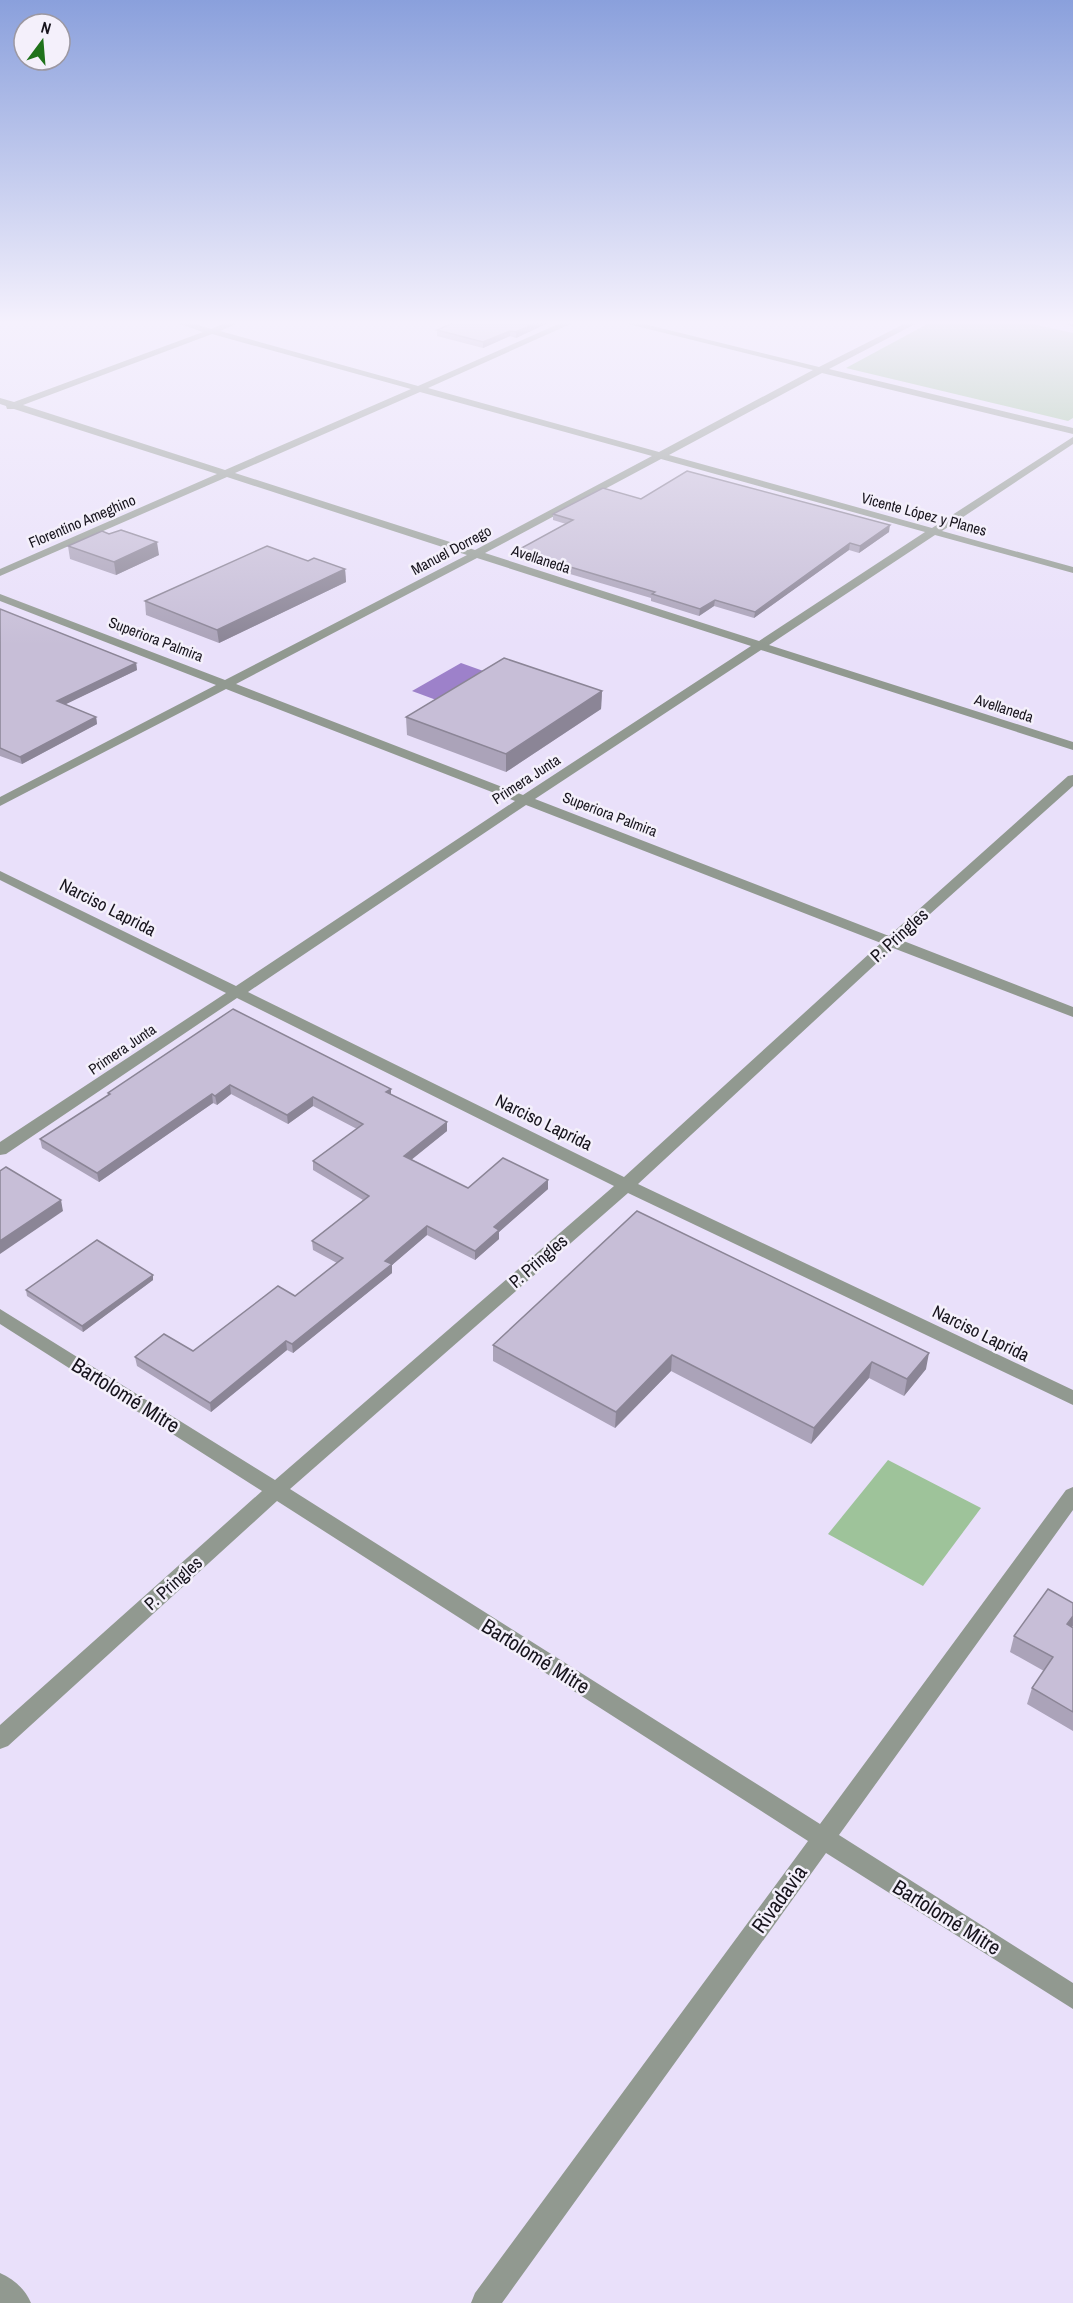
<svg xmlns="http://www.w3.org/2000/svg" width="1073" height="2303" font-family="'Archivo Narrow',sans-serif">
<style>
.green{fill:#9ec39a}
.water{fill:#9d81ca}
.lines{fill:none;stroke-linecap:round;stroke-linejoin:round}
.minor{fill:#919990;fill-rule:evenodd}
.wall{fill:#aba3b9}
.shaded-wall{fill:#8b8596}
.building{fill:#c7bed7;stroke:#8b8596;stroke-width:1.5}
.labels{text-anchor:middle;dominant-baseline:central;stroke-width:5;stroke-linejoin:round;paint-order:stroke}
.far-street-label{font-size:15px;fill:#17141d;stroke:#f4f0fb}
.street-label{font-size:18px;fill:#17141d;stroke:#f4f0fb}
.near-street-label{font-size:21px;fill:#17141d;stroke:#f4f0fb}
</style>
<rect width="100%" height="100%" fill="#e9e0fa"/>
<g class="green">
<path d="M931 322H1024L1073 333V418L1068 421 846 368Z"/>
<path d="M888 1460 981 1508 923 1586 828 1534Z"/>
</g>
<path class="water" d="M461 663 489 673 439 701 412 691Z"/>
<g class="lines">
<g class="minor">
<path d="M174 322H189L211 329 228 322H241L220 331 418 386 563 322H575L428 388 659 452 813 370 620 322H636L819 367 908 322H919L829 369 1073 428V434L822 373 669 455 932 528 1073 437V444L942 531 1073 567V573L935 535 769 645 1073 742V750L761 650 535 799 889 936 1068 776 1073 775V786L901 940 1073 1007V1017L893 948 638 1184 1073 1390V1405L628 1193 290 1489 820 1824 1066 1490 1073 1487V1510L839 1835 1073 1983V2009L826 1853 502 2303H471L475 2293 808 1841 277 1501 8 1746 0 1749V1725L262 1491 0 1324V1309L275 1480 614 1186 237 998 6 1154 0 1155V1142L226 993 0 880V871L236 986 515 801 226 689 0 806V797L216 685 0 601V594L225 680 467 555 227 477 0 576V569L217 474 14 409H7L6 406 0 404V398L14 402 203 332ZM212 334 411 389 225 470 23 405ZM420 392 652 456 475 550 235 473ZM661 459 925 532 759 641 485 553ZM477 558 751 646 523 795 236 684ZM526 805 881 943 624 1177 248 992Z"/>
<path d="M1063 322H1073V327Z"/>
<path d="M0 2273C14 2279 25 2289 31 2303H0Z"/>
</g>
</g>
<g class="wall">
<path d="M455 322H550L516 338 510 336 483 348 437 336V330Z"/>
<path d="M641 499 889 532 859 553 849 550 754 618 714 606 699 616 651 601V598L516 558V551L566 524 553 520V514Z"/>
<path d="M109 534 159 555 116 575 70 559 68 546Z"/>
<path d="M308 561 345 569 346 582 219 643 146 615 145 601Z"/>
<path d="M0 609 136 663 137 670 65 704 96 717 97 724 22 764 0 756Z"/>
<path d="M602 691 601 709 506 772 407 735 406 717Z"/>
<path d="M233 1009 391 1089V1095L447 1131 411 1159 468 1188 548 1189 499 1232V1239L475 1260 427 1235 392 1265V1273L293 1353 287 1350 211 1412 137 1366 135 1357 193 1351 295 1296 337 1263 313 1250 312 1241 363 1200 313 1170V1161L357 1129 313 1106 288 1124 231 1094 217 1105 213 1103 99 1182 42 1148 40 1139 108 1096V1093Z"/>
<path d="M637 1211 926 1369 904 1396 869 1378 811 1444 671 1371 615 1428 493 1361V1345Z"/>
<path d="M153 1275V1280L83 1332 27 1296 26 1290Z"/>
<path d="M1072 1627 1073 1628V1731L1027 1704 1032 1688 1044 1671 1010 1652 1014 1636Z"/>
</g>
<g class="shaded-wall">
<path d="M538 322H550L516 338V332Z"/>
<path d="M510 331V336L483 348V342Z"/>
<path d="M890 525 889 532 859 553 860 546Z"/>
<path d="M157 542 159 555 116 575 114 562Z"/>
<path d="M850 543 849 550 754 618 755 612Z"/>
<path d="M345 569 346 582 219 643 217 630Z"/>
<path d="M715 600 714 606 699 616 700 609Z"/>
<path d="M136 663 137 670 58 708 57 701Z"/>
<path d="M602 691 601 709 506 772V754Z"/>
<path d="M96 717 97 724 22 764 20 757Z"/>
<path d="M230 1085 231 1094 217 1105 215 1096Z"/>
<path d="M391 1089V1097L386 1092Z"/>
<path d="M212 1094 213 1103 99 1182 97 1173Z"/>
<path d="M313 1097V1106L288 1124 287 1115Z"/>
<path d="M447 1122V1131L405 1165 404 1156Z"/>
<path d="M548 1180V1189L499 1232V1239L475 1260V1251L494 1227Z"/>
<path d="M61 1200 63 1211 0 1254V1241Z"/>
<path d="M427 1226V1235L392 1265V1273L293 1353 292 1344 385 1261Z"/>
<path d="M153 1275V1280L83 1332 82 1326Z"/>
<path d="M286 1341 287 1350 211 1412 210 1403Z"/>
<path d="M929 1353 926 1369 904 1396 907 1379Z"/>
<path d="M672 1355 671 1371 615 1428 616 1412Z"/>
<path d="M872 1362 869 1378 811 1444 814 1428Z"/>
<path d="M1073 1616V1626L1063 1641 1067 1624Z"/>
</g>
<g class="building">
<path d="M455 322H538L516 332 510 331 483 342 437 330Z"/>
<path d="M687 471 890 525 860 546 850 543 755 612 715 600 700 609 652 594 655 592 516 551 573 520 553 514 603 488 641 499Z"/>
<path d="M121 530 157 542 114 562 68 546 102 531 109 534Z"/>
<path d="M267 546 308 561 314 558 345 569 217 630 145 601Z"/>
<path d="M0 609 136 663 57 701 96 717 20 757 0 748Z"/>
<path d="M504 658 602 691 506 754 406 717Z"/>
<path d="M233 1009 391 1089 386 1092 447 1122 404 1156 468 1188 503 1158 548 1180 494 1227 499 1230 475 1251 427 1226 385 1261 392 1264 292 1344 286 1341 210 1403 135 1357 164 1334 193 1351 278 1286 295 1296 343 1258 312 1241 369 1196 313 1161 363 1124 313 1097 287 1115 230 1085 215 1096 212 1094 97 1173 40 1139 110 1094 108 1093Z"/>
<path d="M6 1167 61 1200 0 1241V1171Z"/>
<path d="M637 1211 929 1353 907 1379 872 1362 814 1428 672 1355 616 1412 493 1345Z"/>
<path d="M97 1240 153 1275 82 1326 26 1290Z"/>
<path d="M1048 1589 1073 1603V1616L1067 1624 1073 1628V1712L1032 1688 1053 1657 1014 1636Z"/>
</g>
<linearGradient id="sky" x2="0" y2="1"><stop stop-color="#8aa0dc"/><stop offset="0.5" stop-color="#f5f1fd"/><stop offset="1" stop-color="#f5f1fd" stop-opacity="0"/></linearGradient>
<rect width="1073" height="645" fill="url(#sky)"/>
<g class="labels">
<g class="far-street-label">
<text transform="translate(924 514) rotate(15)">Vicente López y Planes</text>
<text transform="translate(82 521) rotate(-23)">Florentino Ameghino</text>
<text transform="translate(451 550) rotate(-28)">Manuel Dorrego</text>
<text transform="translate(541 559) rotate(18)">Avellaneda</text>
<text transform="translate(156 639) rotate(21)">Superiora Palmira</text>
<text transform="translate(1004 708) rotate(18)">Avellaneda</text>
<text transform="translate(526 779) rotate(-33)">Primera Junta</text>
<text transform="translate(610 814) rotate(21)">Superiora Palmira</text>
<text transform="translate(122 1049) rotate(-34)">Primera Junta</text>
</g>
<g class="street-label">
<text transform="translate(108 907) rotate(27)">Narciso Laprida</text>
<text transform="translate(899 935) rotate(-42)">P. Pringles</text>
<text transform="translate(544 1122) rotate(26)">Narciso Laprida</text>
<text transform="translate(538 1261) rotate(-41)">P. Pringles</text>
<text transform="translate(981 1333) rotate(26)">Narciso Laprida</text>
<text transform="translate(173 1583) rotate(-42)">P. Pringles</text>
</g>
<g class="near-street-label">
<text transform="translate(126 1395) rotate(32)">Bartolomé Mitre</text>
<text transform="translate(536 1656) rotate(32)">Bartolomé Mitre</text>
<text transform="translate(779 1899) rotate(-54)">Rivadavia</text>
<text transform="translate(947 1917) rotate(32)">Bartolomé Mitre</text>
</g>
</g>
<g transform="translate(42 42) rotate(16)"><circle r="28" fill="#f4f0fb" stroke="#9c98a2" stroke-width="1.5"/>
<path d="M0-4.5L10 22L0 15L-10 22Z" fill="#1f721b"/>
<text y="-9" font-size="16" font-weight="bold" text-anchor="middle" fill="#17141d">N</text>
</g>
</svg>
